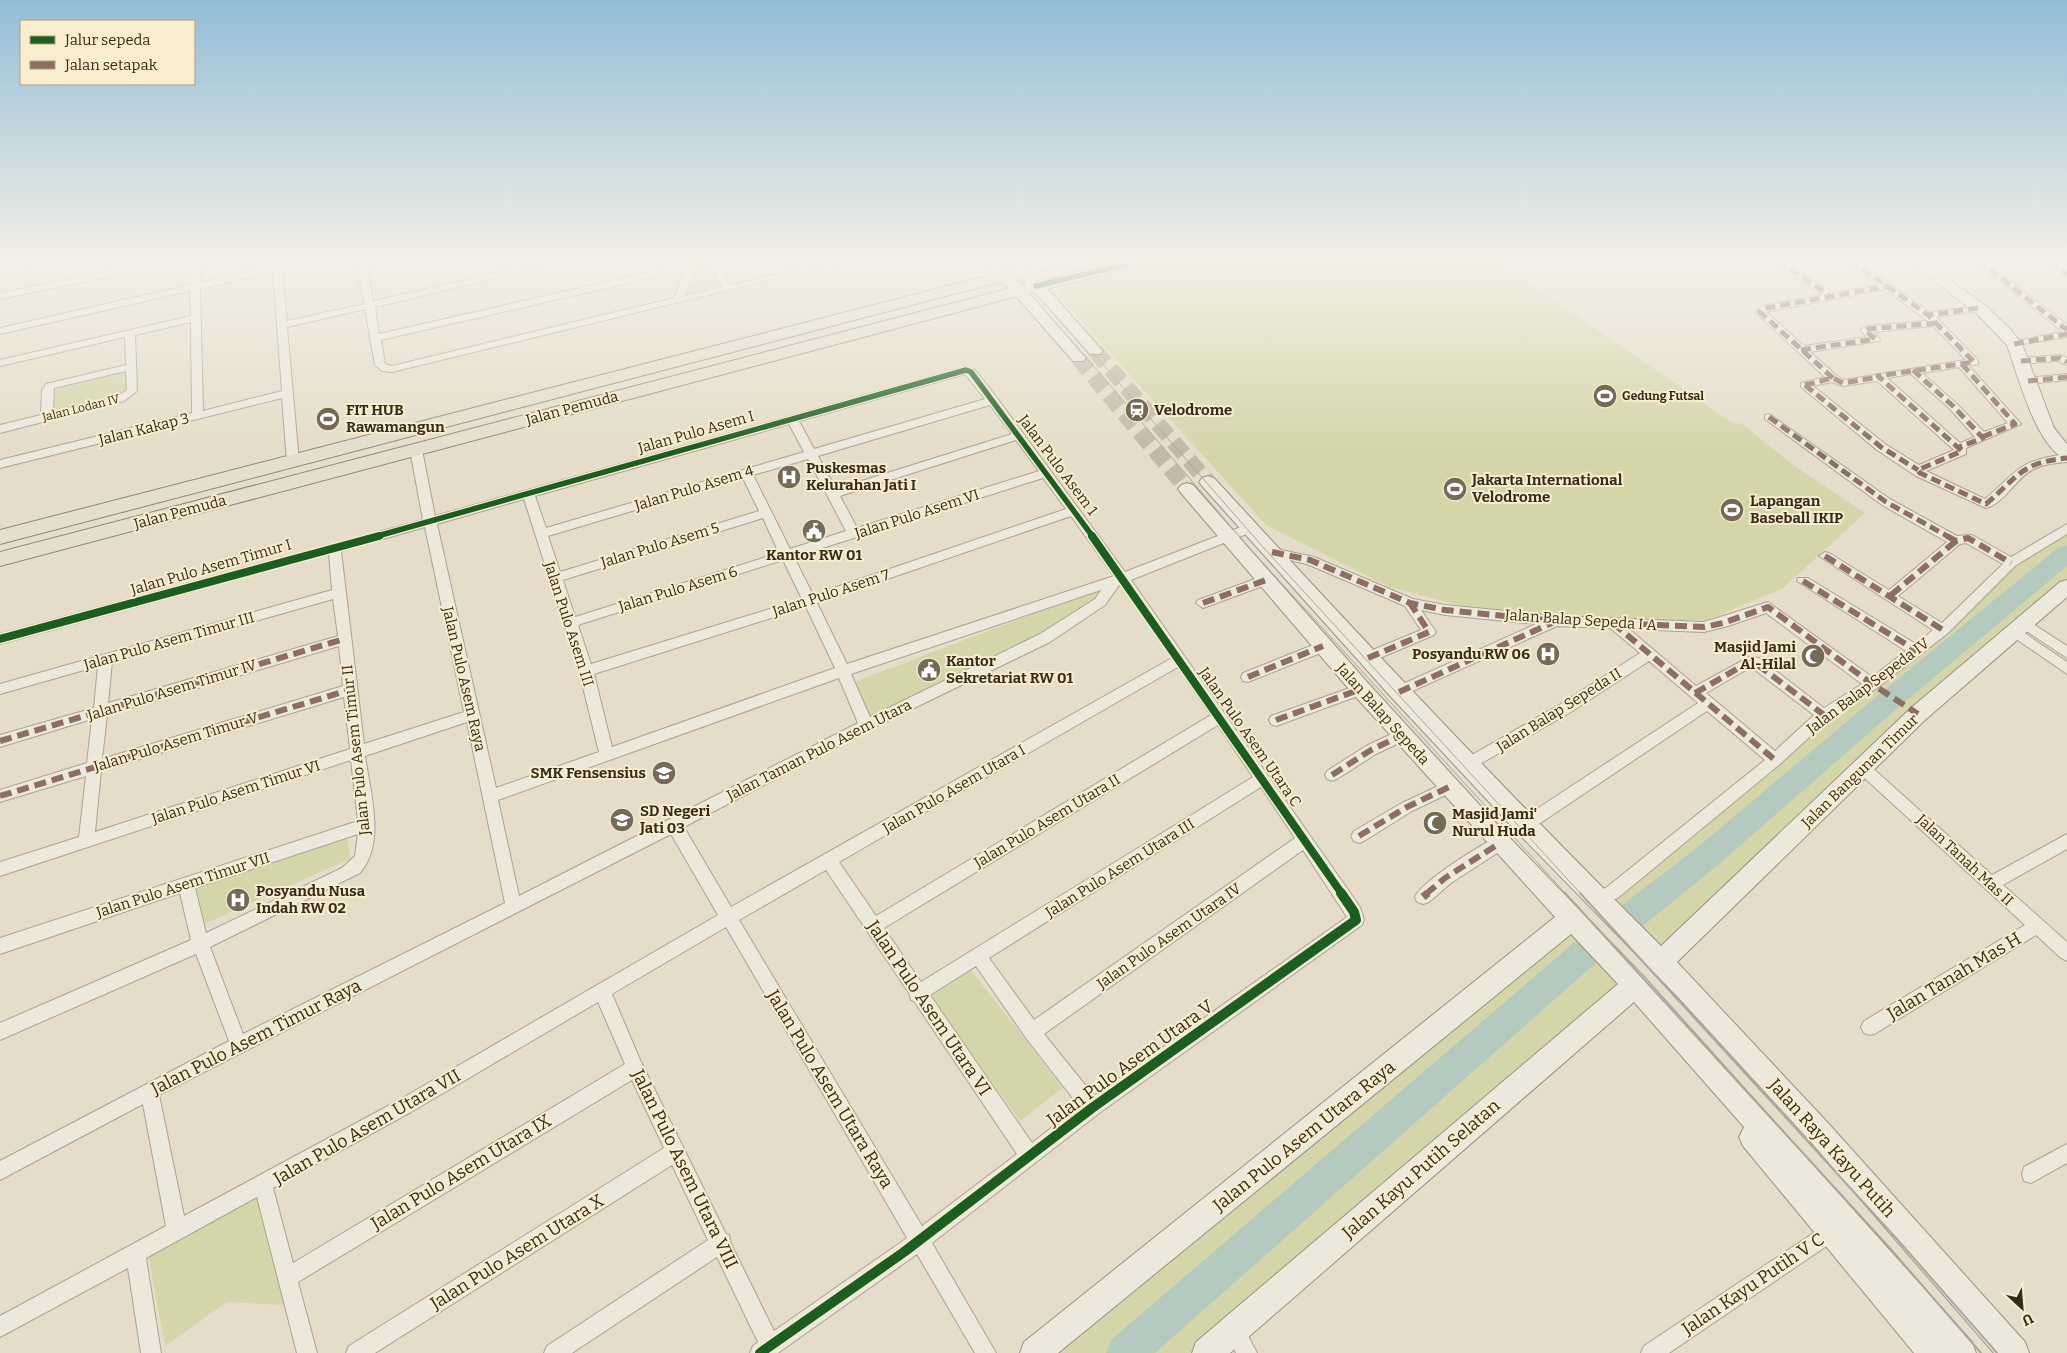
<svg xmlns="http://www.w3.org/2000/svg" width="2067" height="1353" font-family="Bitter,serif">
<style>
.green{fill:#d4d6aa}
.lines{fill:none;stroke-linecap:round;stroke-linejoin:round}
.river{fill:#b5cabe;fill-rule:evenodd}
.secondary-tunnel{stroke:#c2b9a6;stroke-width:16;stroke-dasharray:16 8;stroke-linecap:butt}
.street-casing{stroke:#aaa293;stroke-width:2}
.secondary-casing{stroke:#999183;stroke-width:2}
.primary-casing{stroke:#8f877a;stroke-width:2}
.street{fill:#ece8dc;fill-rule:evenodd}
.secondary{fill:#ece8dc;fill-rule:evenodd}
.primary{fill:#e4decc;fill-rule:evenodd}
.tram-far1{stroke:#aba79c;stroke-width:1}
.tram{stroke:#aba79c;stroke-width:2}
.quiet-far2{stroke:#8d6e63;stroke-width:5;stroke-dasharray:10 5;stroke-linecap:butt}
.quiet-far1{stroke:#8d6e63;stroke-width:6;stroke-dasharray:12 6;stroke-linecap:butt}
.quiet{stroke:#8d6e63;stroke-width:8;stroke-dasharray:16 8;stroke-linecap:butt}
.cycleway-far2-casing{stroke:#f8edcd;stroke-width:8}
.cycleway-far1-casing{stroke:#f8edcd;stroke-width:11}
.cycleway-casing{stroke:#f8edcd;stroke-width:13}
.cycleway-far2{stroke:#1b5e20;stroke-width:5.5}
.cycleway-far1{stroke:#1b5e20;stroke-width:8}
.cycleway{stroke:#1b5e20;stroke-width:10}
.labels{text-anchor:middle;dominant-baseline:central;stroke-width:4;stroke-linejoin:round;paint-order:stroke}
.far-poi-label{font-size:12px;font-weight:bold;fill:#382a1b;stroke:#f8edcd;text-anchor:start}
.far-street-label{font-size:12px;fill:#382a1b;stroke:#f8edcd}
.street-label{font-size:15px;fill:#382a1b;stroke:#f8edcd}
.poi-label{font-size:15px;font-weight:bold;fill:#382a1b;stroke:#f8edcd;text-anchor:start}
.near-street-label{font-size:18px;fill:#382a1b;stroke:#f8edcd}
</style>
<rect width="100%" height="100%" fill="#e5ddc9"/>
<g class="green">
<path d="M694 260H709L724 285 684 295Z"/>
<path d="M1144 260H1495L1734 424 1741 423 1793 465 1865 513 1782 589 1707 620 1570 626 1467 607 1389 587 1267 526 1062 300 1059 280Z"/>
<path d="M127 370V393L53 411V387Z"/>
<path d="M2067 528V587L1660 963 1599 900 1917 651 2011 563Z"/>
<path d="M1108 585 1093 604 871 730 849 684Z"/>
<path d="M347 836 350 859 204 924 193 889Z"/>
<path d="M1572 918 1635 985 1209 1353H1036Z"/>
<path d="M967 965 1063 1088 1020 1121 927 991Z"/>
<path d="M257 1192 285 1305 227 1302 165 1346 148 1254Z"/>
</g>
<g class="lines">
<g class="river">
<path d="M2067 545V566L1901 705 1719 864 1643 926 1632 930 1621 926 1617 916 1621 906 1699 846 1883 691 2059 547Z"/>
<path d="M1587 937 1598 941 1603 951 1598 961 1155 1353H1106L1112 1339 1576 941Z"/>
</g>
<g class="secondary-tunnel">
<path d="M1095 351 1208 482"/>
<path d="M1078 358 1187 489"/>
</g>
<g class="street-casing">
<g id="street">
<path d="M40 260H58L0 274V268Z"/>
<path d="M162 260H180L175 263 0 299V293Z"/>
<path d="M193 260H203L200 283 273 266V260H281L287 321 364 304 356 260H366L367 266 397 260H415L368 272 373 301 556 260H573L375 307 379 334 686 264 687 260H697L685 296 722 287 708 260H718L731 285 836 260H852L392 372 382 371 375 365 365 309 287 327 299 462 297 465 293 466 287 462 282 398 0 468V460L192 413 191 322 135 335 137 391 124 401 0 433V425L41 415 42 390 46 384 126 365 125 337 0 366V360L191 316 190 291 0 334V328L190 285ZM684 270 674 298 392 366 385 364 381 340ZM273 272 282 391 203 411 200 289ZM126 371 127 390 116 397 53 412 54 388Z"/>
<path d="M1773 260H1784L1833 293 1879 285 1845 260H1856L1930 312 1982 306V310L1978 311 1936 317 1978 360V364L1969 366 2021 424 1966 448V454L1926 471 1985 499C2019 470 2019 460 2067 454V462C2055 463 2043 464 2032 470 2015 479 2005 503 1986 508L1916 476 1877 450 1801 387V383L1825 377 1755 312 1763 306 1822 295ZM1885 289 1928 321 1867 326 1860 330 1867 337 1804 346 1766 312ZM1933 326 1966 360 1844 380 1837 376 1810 352 1879 341 1880 339 1873 332ZM1959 367 2008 423 1984 432 1957 404 1922 373ZM1911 374 1949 408 1975 437 1960 443 1887 378ZM1877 381 1954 450 1919 465 1885 444 1813 386 1832 382 1843 386Z"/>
<path d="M1973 260H1984L2067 325V337L2010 346V342L2063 332Z"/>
<path d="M2045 260H2056L2067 269V277Z"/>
<path d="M2060 355 2067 358V365L2058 361 2021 364 2016 361 2021 358Z"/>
<path d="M966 367 975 370 997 398 1125 572 1246 525H1254L1256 528 1254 531 1131 580 1360 907 1364 920 1362 925 1098 1114 932 1243 996 1353H975L917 1254 778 1353H750L753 1346 758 1342 717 1257 572 1353H544L547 1346 708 1240 672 1165 375 1353H346L349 1346 664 1148 632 1080 298 1282 317 1353H297L257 1197 146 1258 161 1353H141L128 1268 0 1337V1316L166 1226 143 1104 0 1180V1161L229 1041 196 954 0 1040V1023L191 940 180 893 0 954V938L358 821 351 760 0 876V862L79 837 86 776 0 802V790L87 763 92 719 0 747V735L94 708 98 666 0 694V684L332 590 329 554 0 644V634L423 520 410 450 412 447 416 446 422 450 435 516ZM965 374 985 399 814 449 799 421ZM990 405 1012 434 836 489 818 456ZM789 424 804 452 546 528 535 496ZM1016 440 1039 471 857 528 840 496ZM808 459 846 531 790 549 753 475ZM743 478 759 511 560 572 548 536ZM1043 478 1066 509 813 595 794 557ZM524 499 579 671 599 752 496 788 437 524ZM1071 516 1114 576 847 664 817 603ZM763 518 779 553 575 617 563 580ZM425 527 464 712 364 744 341 551ZM783 560 802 599 591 664 578 625ZM1120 584 1172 658 731 907 684 827 871 729 1050 642 1105 605ZM1101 590 1095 599 1040 634 870 717 851 674ZM333 599 338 636 108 703 112 662ZM806 607 835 668 612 747 594 674ZM339 646 343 686 102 759 107 715ZM1178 667 1211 715 876 916 839 862ZM839 678 858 723 519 896 498 800ZM344 697 350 749 95 832 101 771ZM467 722 505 903 243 1034 210 947 360 873C386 843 370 791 365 756ZM1218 725 1253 777 921 982 884 928ZM1261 787 1295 838 1034 1020 989 958ZM358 834 355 856 342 868 206 933 195 888ZM671 834 718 915 399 1100 184 1216 159 1095ZM1303 850 1347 917 1094 1096 1044 1034ZM826 870 909 993 911 1000 914 1001 1017 1154 922 1226 739 920ZM726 927 907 1238 774 1331 731 1244 729 1235 726 1234 641 1062 612 994ZM976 966 1026 1038 1079 1106 1032 1143 930 995ZM598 1002 625 1064 293 1263 273 1188 411 1112Z"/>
<path d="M2067 374V380L2028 384 2023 381 2028 378Z"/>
<path d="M1769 414 1890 499 1957 536 1972 535 2011 557 2067 524V534L2015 566 1948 633 1877 688 1829 719 1780 764 1619 897 1599 907 1593 905 1591 900 1593 895 1607 887 1765 760 1707 711 1530 830 1525 831 1520 830 1517 825 1520 820 1698 703 1649 661 1571 712 1473 768 1468 770 1463 768 1461 764 1463 760 1561 704 1640 653 1610 628 1557 626 1399 697 1394 696 1392 692 1394 688 1536 624 1445 615 1421 610 1436 632 1434 635 1368 663 1361 658 1363 654 1421 630 1405 606 1307 564 1272 556 1266 552 1272 548 1314 557 1413 599 1445 605 1556 616 1704 622 1768 602 1872 677 1906 651 1797 581 1798 578H1808L1916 644 1933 630 1819 556 1825 552 1829 553 1889 590 1947 542 1882 505 1765 419V415ZM1966 543 2003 564 1942 623 1898 596 1960 544ZM1766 613 1862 684 1824 708 1759 658 1749 657 1696 686 1629 629 1704 632 1728 626ZM1751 667 1814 715 1775 751 1706 693Z"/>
<path d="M1266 575 1271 577 1272 580 1271 583 1203 608 1196 603 1198 600Z"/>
<path d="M2024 618 2067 646V658L2019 626 2017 623 2019 620Z"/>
<path d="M2014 626 2067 662V674L2009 634 2007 631Z"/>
<path d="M1323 641 1328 642 1330 646 1328 650 1248 682 1243 681 1241 677 1243 673Z"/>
<path d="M1361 684 1366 685 1368 689 1366 693 1276 726 1271 724 1269 720 1271 716Z"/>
<path d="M1402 729 1407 731 1409 735 1407 739 1376 754 1337 779 1332 781 1327 779 1325 775 1327 771 1366 746Z"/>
<path d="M1863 762 1868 764 1992 875 2067 834V849L2003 885 2067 942V961L2061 958 2036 935 1876 1033 1870 1035 1864 1033 1861 1027 1864 1021 2025 925 1858 772 1856 768 1858 764Z"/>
<path d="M1449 781 1454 783 1456 787 1454 791 1412 811 1364 841 1359 843 1354 841 1351 836 1354 831 1402 803Z"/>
<path d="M1500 836 1505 838 1508 843 1505 848 1451 883 1429 902 1423 904 1417 902 1415 897C1422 881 1483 843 1500 836Z"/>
<path d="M2067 1144V1163L2031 1183 2024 1181 2022 1174 2024 1167Z"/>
<path d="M1830 1222 1837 1225 1840 1232 1837 1239 1669 1353H1641L1644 1346Z"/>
<path d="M1234 1319 1241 1322 1257 1353H1236L1224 1329 1227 1322Z"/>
</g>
</g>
<g class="secondary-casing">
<g id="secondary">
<path d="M980 260H995L1034 299 1083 355 1086 358 1083 361H1073L1024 305Z"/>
<path d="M1002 260H1017L1052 294 1100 348 1103 351 1100 354H1090L1042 300Z"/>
<path d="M1906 260H1922L1986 306 2009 328 2022 344 2054 428 2067 444V459C2037 451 2017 372 2007 345L1975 312Z"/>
<path d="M1208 476 1214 478C1360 637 1508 794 1661 946L1911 708 2060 582 2067 580V597L1925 720 1677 962 1828 1123 2025 1342 2029 1353H1994L1810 1141 1677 996 1517 832 1392 698 1202 486 1199 482 1202 478Z"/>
<path d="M1187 483 1193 485 1368 683 1508 836 1644 977 1972 1342 1976 1353H1914L1743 1146 1739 1137 1744 1127 1634 1002 1230 1353H1192L1196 1342 1618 984 1571 934 1058 1353H1020L1024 1342 1555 917 1354 695 1181 493 1178 489 1181 485Z"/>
</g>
</g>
<g class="primary-casing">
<g id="primary">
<path d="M1048 260H1074L1072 263 0 544V530Z"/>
<path d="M1126 260H1152L1150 263 1022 295 0 566V552L1011 288Z"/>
</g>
</g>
<use href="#street" class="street"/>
<use href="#secondary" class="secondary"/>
<use href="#primary" class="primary"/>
<g class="tram-far1">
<path d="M1093 353 1262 546 1581 894"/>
<path d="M1085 356 1250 549 1566 894"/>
</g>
<g class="tram">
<path d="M1565 893 1888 1246 1981 1353"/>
<path d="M1580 893 1897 1239 1997 1353"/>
</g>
<g class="quiet-far2">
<path d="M1778 260 1829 295"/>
<path d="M1850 260 1928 315"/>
<path d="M1978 260 2067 330"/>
<path d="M2050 260 2067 274"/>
<path d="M1978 308 1928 315 1974 362 1878 376 1962 451 1918 470 1920 473 1986 504C2019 476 2020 463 2067 458"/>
<path d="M2014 344 2067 334"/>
<path d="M1801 350 1875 339 1865 330 1867 329 1937 323"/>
<path d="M2021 361 2060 358 2067 362"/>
<path d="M1962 364 2015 424 1982 437"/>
<path d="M1913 370 1953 406 1983 438 1959 447"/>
<path d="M1833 378 1760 312 1767 308 1888 286"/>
<path d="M2028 381 2067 377"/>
<path d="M1805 385 1881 447 1918 470"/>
<path d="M1805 385 1833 378 1843 383 1879 377"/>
<path d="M1769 417 1886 502 1949 537"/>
</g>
<g class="quiet-far1">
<path d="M1947 536 1956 541 1968 538 2011 563"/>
<path d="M1272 552 1310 560 1410 603 1445 610 1556 621 1704 627 1723 623 1768 607 1872 684 1918 714"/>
<path d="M1825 556 1943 630"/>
<path d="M1803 581 1917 651"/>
<path d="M1891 595 1956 541"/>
<path d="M1203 603 1266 580"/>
<path d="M1613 623 1775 760"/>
<path d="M1368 658 1429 632 1410 603"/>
<path d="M1248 677 1323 646"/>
<path d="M1399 692 1556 621"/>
<path d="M1695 693 1749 662H1754L1824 715"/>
<path d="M1276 720 1361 689"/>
<path d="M0 741 344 639"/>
<path d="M1332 775 1371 750 1402 735"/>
<path d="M0 796 352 689"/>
<path d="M1359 836 1407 807 1449 787"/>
<path d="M1426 894 1445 878 1500 843"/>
</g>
<path class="quiet" d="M1423 897 1428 893"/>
<g class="cycleway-far2-casing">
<g id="cycleway-far2">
<path d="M1036 286 1144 260"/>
<path d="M374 537 966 370 971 372 1093 537"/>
</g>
</g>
<g class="cycleway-far1-casing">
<g id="cycleway-far1">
<path d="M1092 536 1342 894"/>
<path d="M0 639 379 536"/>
</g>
</g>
<g class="cycleway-casing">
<path id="cycleway" d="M760 1353 904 1252 1092 1108 1356 920 1354 912 1341 893"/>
</g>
<use href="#cycleway-far2" class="cycleway-far2"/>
<use href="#cycleway-far1" class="cycleway-far1"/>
<use href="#cycleway" class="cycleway"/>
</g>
<linearGradient id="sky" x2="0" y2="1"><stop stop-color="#93bdd7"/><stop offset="0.58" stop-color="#f3f0e7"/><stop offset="1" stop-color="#f3f0e7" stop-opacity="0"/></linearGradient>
<rect width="2067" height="449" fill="url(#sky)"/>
<defs>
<g id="stadium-disc" transform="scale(1.25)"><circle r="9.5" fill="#756958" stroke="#f8edcd"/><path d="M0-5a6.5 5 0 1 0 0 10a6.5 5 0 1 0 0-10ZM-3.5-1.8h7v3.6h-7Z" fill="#fff"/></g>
<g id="station-disc" transform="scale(1.25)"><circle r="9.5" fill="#756958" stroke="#f8edcd"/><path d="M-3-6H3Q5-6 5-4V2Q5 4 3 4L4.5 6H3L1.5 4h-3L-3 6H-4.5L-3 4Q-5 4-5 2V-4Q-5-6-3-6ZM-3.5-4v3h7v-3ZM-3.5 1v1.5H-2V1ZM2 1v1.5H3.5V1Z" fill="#fff"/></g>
<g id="hospital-disc" transform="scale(1.25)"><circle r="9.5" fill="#756958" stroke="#f8edcd"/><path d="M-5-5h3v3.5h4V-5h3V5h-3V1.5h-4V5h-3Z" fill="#fff"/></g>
<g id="civic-disc" transform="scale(1.25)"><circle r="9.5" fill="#756958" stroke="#f8edcd"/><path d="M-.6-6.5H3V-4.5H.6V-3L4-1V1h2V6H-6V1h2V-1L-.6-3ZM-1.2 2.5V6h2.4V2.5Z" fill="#fff"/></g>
<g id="mosque-disc" transform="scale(1.25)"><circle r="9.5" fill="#756958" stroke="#f8edcd"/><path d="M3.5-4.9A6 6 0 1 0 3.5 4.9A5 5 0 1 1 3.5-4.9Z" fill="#fff"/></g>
<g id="school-disc" transform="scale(1.25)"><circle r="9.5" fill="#756958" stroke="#f8edcd"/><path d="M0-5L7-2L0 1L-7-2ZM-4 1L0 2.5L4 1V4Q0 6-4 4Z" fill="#fff"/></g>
</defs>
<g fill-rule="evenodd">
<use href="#stadium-disc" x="1605" y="396"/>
<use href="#station-disc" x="1137" y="410"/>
<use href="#stadium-disc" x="328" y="419"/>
<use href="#hospital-disc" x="789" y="477"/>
<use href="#stadium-disc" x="1455" y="489"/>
<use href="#stadium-disc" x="1732" y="510"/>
<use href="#civic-disc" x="814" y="531"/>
<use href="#hospital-disc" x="1548" y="654"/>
<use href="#mosque-disc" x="1813" y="656"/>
<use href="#civic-disc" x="929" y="670"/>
<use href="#school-disc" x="664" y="773"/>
<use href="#school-disc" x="622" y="820"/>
<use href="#mosque-disc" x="1435" y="823"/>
<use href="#hospital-disc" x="238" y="900"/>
</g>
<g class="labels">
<g class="far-poi-label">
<text x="1622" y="396">Gedung Futsal</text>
</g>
<g class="far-street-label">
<text transform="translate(81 408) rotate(-14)">Jalan Lodan IV</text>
</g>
<g class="street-label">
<text transform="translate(572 408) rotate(-15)">Jalan Pemuda</text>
<text transform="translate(144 429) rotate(-14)">Jalan Kakap 3</text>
<text transform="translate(696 432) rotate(-16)">Jalan Pulo Asem I</text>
<text transform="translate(1058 465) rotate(53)">Jalan Pulo Asem 1</text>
<text transform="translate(694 488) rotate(-17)">Jalan Pulo Asem 4</text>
<text transform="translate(180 512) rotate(-15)">Jalan Pemuda</text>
<text transform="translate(917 514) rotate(-18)">Jalan Pulo Asem VI</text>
<text transform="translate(660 545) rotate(-17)">Jalan Pulo Asem 5</text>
<text transform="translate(211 567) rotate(-16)">Jalan Pulo Asem Timur I</text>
<text transform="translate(678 589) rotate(-17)">Jalan Pulo Asem 6</text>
<text transform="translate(831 593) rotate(-18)">Jalan Pulo Asem 7</text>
<text transform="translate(1581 620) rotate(4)">Jalan Balap Sepeda I A</text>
<text transform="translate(569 624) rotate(72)">Jalan Pulo Asem III</text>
<text transform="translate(169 641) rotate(-16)">Jalan Pulo Asem Timur III</text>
<text transform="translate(464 679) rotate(77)">Jalan Pulo Asem Raya</text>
<text transform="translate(1868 686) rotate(-37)">Jalan Balap Sepeda IV</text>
<text transform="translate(172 690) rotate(-17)">Jalan Pulo Asem Timur IV</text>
<text transform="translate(1559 710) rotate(-32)">Jalan Balap Sepeda II</text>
<text transform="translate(1383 714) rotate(48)">Jalan Balap Sepeda</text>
<text transform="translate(1250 737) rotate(55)">Jalan Pulo Asem Utara C</text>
<text transform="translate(176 742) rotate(-17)">Jalan Pulo Asem Timur V</text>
<text transform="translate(356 750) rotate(-96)">Jalan Pulo Asem Timur II</text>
<text transform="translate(819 750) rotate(-27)">Jalan Taman Pulo Asem Utara</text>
<text transform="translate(1860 771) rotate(-44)">Jalan Bangunan Timur</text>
<text transform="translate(954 789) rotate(-30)">Jalan Pulo Asem Utara I</text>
<text transform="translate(236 792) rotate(-18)">Jalan Pulo Asem Timur VI</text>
<text transform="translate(1047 821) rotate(-31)">Jalan Pulo Asem Utara II</text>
<text transform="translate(1965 860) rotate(43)">Jalan Tanah Mas II</text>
<text transform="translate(1120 868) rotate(-32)">Jalan Pulo Asem Utara III</text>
<text transform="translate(183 885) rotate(-18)">Jalan Pulo Asem Timur VII</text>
<text transform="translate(1169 936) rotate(-35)">Jalan Pulo Asem Utara IV</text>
</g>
<g class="poi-label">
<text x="346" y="410">FIT HUB<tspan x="346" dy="17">Rawamangun</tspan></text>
<text x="1154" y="410">Velodrome</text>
<text x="806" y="468">Puskesmas<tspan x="806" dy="17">Kelurahan Jati I</tspan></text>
<text x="1472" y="480">Jakarta International<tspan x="1472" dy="17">Velodrome</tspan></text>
<text x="1750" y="501">Lapangan<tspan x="1750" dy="17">Baseball IKIP</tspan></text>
<text x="814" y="555" text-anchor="middle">Kantor RW 01</text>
<text x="1796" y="647" text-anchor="end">Masjid Jami<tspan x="1796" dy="17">Al-Hilal</tspan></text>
<text x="1530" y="654" text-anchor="end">Posyandu RW 06</text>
<text x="946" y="661">Kantor<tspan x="946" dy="17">Sekretariat RW 01</tspan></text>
<text x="646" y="773" text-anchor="end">SMK Fensensius</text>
<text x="640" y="811">SD Negeri<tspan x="640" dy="17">Jati 03</tspan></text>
<text x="1452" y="814">Masjid Jami'<tspan x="1452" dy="17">Nurul Huda</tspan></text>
<text x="256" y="891">Posyandu Nusa<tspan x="256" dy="17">Indah RW 02</tspan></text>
</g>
<g class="near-street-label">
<text transform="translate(1954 976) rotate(-31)">Jalan Tanah Mas H</text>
<text transform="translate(929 1008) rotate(56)">Jalan Pulo Asem Utara VI</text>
<text transform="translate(256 1037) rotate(-27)">Jalan Pulo Asem Timur Raya</text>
<text transform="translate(1130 1063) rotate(-36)">Jalan Pulo Asem Utara V</text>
<text transform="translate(830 1089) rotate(59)">Jalan Pulo Asem Utara Raya</text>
<text transform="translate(367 1127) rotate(-30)">Jalan Pulo Asem Utara VII</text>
<text transform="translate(1304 1136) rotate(-39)">Jalan Pulo Asem Utara Raya</text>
<text transform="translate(1832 1148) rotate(48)">Jalan Raya Kayu Putih</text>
<text transform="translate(685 1169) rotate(64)">Jalan Pulo Asem Utara VIII</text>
<text transform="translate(1421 1169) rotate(-41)">Jalan Kayu Putih Selatan</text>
<text transform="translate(461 1172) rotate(-31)">Jalan Pulo Asem Utara IX</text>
<text transform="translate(517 1252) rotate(-32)">Jalan Pulo Asem Utara X</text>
<text transform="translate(1753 1284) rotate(-34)">Jalan Kayu Putih V C</text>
</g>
</g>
<rect x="20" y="20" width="175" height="65" fill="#f8edcd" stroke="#ab9f86"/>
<rect x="30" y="36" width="25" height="8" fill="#1b5e20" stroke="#ab9f86"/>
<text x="65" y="45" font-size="15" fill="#382a1b">Jalur sepeda</text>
<rect x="30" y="61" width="25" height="8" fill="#8d6e63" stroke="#ab9f86"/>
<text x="65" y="70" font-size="15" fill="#382a1b">Jalan setapak</text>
<g transform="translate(2022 1308) rotate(154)" stroke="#f8edcd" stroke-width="4" paint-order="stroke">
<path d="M0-4L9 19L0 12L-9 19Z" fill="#382a1b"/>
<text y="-8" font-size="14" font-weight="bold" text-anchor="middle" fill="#382a1b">U</text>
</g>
</svg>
